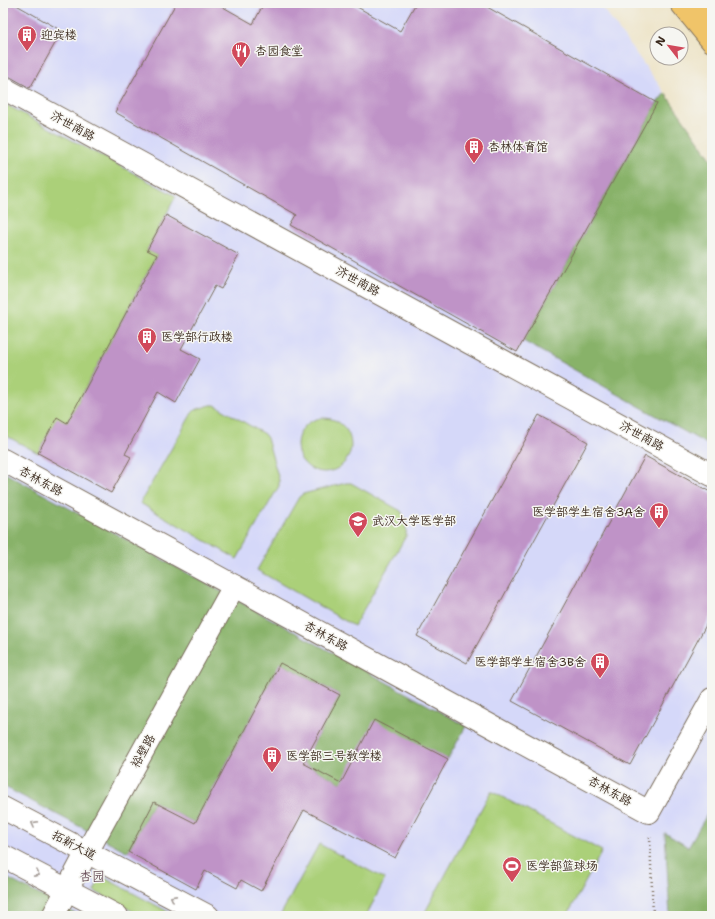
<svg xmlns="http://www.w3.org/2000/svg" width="715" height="919" font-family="'Shantell Sans','LXGW WenKai TC',sans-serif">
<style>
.built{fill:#d5d8f9}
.green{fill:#abd079;stroke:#737d4c}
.forest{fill:#88b269;stroke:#626e44}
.building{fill:#bf93c7}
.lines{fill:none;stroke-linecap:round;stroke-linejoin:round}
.minor-casing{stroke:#796b59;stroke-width:24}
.primary-casing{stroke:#796b59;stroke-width:24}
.path{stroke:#796b59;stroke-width:2.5;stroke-dasharray:1 3;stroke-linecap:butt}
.minor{stroke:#fff;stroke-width:22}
.primary{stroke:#f0c469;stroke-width:22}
.oneway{stroke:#a79f9a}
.labels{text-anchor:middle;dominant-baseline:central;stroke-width:3;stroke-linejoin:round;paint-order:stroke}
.poi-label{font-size:12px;fill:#3b2a1e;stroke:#f6f6f2;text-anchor:start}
.street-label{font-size:12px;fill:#3b2a1e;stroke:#f6f6f2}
.neighbourhood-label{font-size:13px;fill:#694f59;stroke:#f6f6f2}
</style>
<rect width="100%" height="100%" fill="#f6f6f2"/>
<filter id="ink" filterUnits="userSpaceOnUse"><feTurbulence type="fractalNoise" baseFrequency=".025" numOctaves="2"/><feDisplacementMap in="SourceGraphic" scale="8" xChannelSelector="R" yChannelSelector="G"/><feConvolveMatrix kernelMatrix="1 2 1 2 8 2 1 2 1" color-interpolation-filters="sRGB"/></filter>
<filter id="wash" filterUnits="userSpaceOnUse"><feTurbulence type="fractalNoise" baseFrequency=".012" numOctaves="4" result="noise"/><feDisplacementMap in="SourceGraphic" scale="16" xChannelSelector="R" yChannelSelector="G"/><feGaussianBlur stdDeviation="0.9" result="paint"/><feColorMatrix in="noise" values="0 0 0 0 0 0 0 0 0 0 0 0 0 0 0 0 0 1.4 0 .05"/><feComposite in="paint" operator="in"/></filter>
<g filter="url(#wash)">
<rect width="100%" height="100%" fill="#ede3c6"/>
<path class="built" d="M3 3H599L665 93 712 160V916H3Z"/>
<g class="green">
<path d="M3 103 176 196 147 250 157 255 67 423 57 418 38 453 3 434Z"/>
<path d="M210 405H215L264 434 267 438 279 480V486L237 559 140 503 192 413 195 410Z"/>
<circle cx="324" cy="445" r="27"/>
<path d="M346 483H351L401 511C405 518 407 528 406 536L354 626 257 570 299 497 303 494Z"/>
<path d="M491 791 602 851 567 916H423Z"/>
<path d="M319 844 385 879 366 916H280Z"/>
<path d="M101 876 176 916H142L94 891Z"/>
</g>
<g class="forest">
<path d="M665 93 712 160V447L523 341 657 103Z"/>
<path d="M3 472 466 726 448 759 341 783 303 763 340 695 280 663 195 823 154 802 128 852 3 786Z"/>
<path d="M712 806V916H670L665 833 688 847Z"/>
<path d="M3 876 80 916H3Z"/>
</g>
<g id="blocks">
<g class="building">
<path d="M3 3H13L62 31 30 88 3 73Z"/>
<path d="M176 3H216L253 24 264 3H350L400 31 416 3H480L657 103 517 352 291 225 297 215 115 112Z"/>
<path d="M166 215 239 255 221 289 215 286 181 349 200 359 176 403 158 392 125 454 131 457 111 493 38 453 57 417 67 423 157 255 147 250Z"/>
<path d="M539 415 588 442 467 663 417 636Z"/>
<path d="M645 456 712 493V614L630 765 512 701Z"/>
<path d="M280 663 340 695 303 763 341 783 374 720 448 759 395 858 304 810 261 891 241 880 237 888 205 871 196 889 128 852 154 802 195 823Z"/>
</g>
</g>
</g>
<g filter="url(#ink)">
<use href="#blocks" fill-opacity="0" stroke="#796b59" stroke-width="1"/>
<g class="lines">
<g class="minor-casing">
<g id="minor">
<path d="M3 88 712 475"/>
<path d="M3 460 649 812 712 699"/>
<path d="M3 808 208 916"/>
<path d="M3 856 117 916"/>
<path d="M53 916 87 852 234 586"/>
</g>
</g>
<g class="primary-casing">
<g id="primary">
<path d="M681 3 712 41"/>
<path d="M706 3 712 39"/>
</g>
</g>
<path class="path" d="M650 837 653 916"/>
<use href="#minor" class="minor"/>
<use href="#primary" class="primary"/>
</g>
<defs><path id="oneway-chevron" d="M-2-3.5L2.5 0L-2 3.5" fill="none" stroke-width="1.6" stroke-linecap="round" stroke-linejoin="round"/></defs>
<g class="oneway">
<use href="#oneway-chevron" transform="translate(34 824) rotate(-152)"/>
<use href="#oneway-chevron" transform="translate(37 874) rotate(28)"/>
<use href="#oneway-chevron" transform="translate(173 898) rotate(-152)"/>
</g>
</g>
<defs>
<g id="building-pin" transform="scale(1)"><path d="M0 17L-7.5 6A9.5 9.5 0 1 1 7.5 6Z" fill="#d1495b" stroke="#f6f6f2"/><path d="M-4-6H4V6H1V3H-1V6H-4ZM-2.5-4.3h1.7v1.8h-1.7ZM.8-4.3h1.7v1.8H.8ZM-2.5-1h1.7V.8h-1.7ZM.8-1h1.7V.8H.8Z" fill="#fff"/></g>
<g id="restaurant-pin" transform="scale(1)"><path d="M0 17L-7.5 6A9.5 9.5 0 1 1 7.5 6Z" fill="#d1495b" stroke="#f6f6f2"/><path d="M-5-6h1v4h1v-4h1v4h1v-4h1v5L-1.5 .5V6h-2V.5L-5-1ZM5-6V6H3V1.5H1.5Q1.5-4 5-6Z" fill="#fff"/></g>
<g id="university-pin" transform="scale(1)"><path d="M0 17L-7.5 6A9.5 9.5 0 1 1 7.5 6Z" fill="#d1495b" stroke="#f6f6f2"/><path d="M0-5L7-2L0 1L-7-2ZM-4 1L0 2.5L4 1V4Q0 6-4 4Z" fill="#fff"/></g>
<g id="stadium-pin" transform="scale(1)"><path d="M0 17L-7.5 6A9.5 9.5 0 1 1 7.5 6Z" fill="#d1495b" stroke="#f6f6f2"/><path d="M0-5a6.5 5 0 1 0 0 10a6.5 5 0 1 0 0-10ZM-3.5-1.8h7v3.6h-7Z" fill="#fff"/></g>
</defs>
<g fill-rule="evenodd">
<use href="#building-pin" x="27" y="35"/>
<use href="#restaurant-pin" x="241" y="51"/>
<use href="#building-pin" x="474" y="147"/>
<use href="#building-pin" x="147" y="337"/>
<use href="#building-pin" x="659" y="512"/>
<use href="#university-pin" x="358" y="521"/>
<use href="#building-pin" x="600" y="662"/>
<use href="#building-pin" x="272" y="756"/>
<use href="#stadium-pin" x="512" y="866"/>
</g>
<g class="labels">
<g class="poi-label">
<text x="41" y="35">迎宾楼</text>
<text x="255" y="51">杏园食堂</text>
<text x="488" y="147">杏林体育馆</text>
<text x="161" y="337">医学部行政楼</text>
<text x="645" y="512" text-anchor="end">医学部学生宿舍3A舍</text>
<text x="372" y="521">武汉大学医学部</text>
<text x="586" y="662" text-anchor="end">医学部学生宿舍3B舍</text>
<text x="286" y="756">医学部三号教学楼</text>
<text x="526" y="866">医学部篮球场</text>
</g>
<g class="street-label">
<text transform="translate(73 126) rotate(29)">济世南路</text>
<text transform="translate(358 281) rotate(29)">济世南路</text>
<text transform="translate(642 436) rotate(29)">济世南路</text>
<text transform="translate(41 481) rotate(29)">杏林东路</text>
<text transform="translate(326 636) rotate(29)">杏林东路</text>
<text transform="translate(143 751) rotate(-61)">裕壁路</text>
<text transform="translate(610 791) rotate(29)">杏林东路</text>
<text transform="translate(74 845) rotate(28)">拓新大道</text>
</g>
<g class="neighbourhood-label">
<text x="92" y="876">杏园</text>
</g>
</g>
<rect width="715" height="919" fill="none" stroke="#f6f6f2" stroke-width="16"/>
<g transform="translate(669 46) rotate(301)"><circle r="19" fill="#f6f6f2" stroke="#aba49d"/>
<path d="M0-3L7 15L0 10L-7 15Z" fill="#d1495b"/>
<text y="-6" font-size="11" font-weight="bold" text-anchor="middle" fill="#3b2a1e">N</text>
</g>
</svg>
